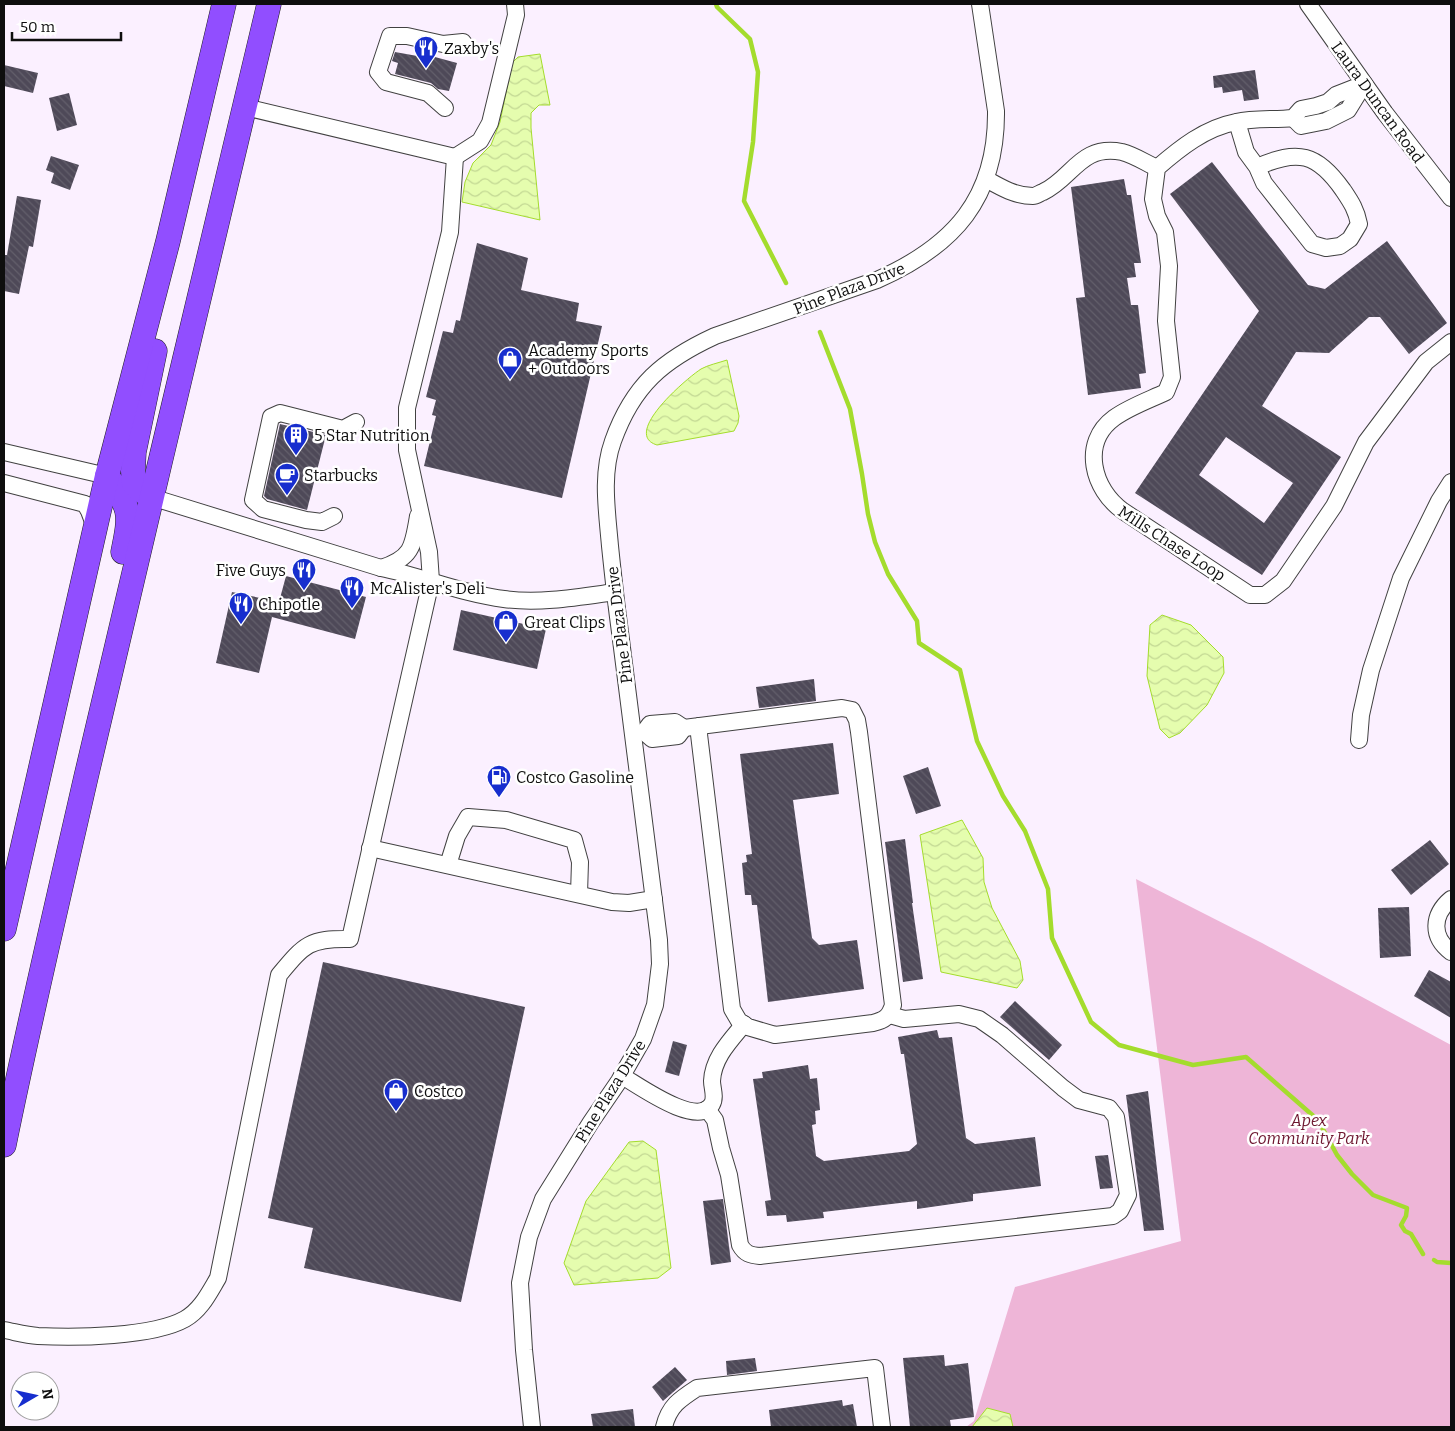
<svg xmlns="http://www.w3.org/2000/svg" width="1455" height="1431" font-family="Bitter,serif">
  <style>
    .park { fill: #eeb5d7 }
    .water { fill: url(#water-waves); stroke: #a4dc2d }
    .lines { fill: none; stroke-linecap: round; stroke-linejoin: round }
    .stream { stroke: #a4dc2d; stroke-width: 4.5 }
    .building { fill: url(#building-back-hatch); fill-rule: evenodd }
    .minor-casing { stroke: #414141; stroke-width: 18 }
    .highway-casing { stroke: #1f1f1f; stroke-width: 25 }
    .minor { stroke: #fff; stroke-width: 16 }
    .highway { stroke: #914eff; stroke-width: 24 }
    .labels { text-anchor: middle; stroke-width: 5; stroke-linejoin: round; paint-order: stroke }
    .poi-label { font-size: 16px; fill: #0e0e0e; stroke: #fff; text-anchor: start }
    .street-label { font-size: 16px; fill: #0e0e0e; stroke: #fff }
    .park-label { font-size: 16px; font-style: italic; fill: #6e1730; stroke: #fff }
  </style>
  <defs>
    <pattern id="water-waves" width="16" height="10" patternUnits="userSpaceOnUse" patternTransform="scale(1.25)"><rect width="16" height="10" fill="#e5fdae"/><path d="M0 5q4-4 8 0t8 0" fill="none" stroke="#c3d894"/></pattern>
    <pattern id="building-back-hatch" width="6" height="6" patternUnits="userSpaceOnUse" patternTransform="scale(1.25)"><rect width="6" height="6" fill="#4e4958"/><path d="M-1 5l2 2M0 0l6 6M5-1l2 2" fill="none" stroke="#635f6b"/></pattern>
  </defs>
  <rect width="100%" height="100%" fill="#fbf0ff"/>
  <path class="park" d="M 1136,879 L 1262,943 L 1451,1045 L 1451,1427 L 966,1427 L 974,1421 L 1015,1287 L 1181,1241 Z"/>
  <g class="water">
    <path d="M 540,54 L 550,105 L 539,105 L 531,113 L 531,128 L 540,220 L 462,202 L 465,182 L 473,163 L 491,145 L 500,122 L 512,63 L 518,57 Z"/>
    <path d="M 727,360 L 739,416 L 738,423 L 734,431 L 657,445 C 621,434 687,378 701,369 C 708,365 718,363 727,360 Z"/>
    <path d="M 1162,615 L 1191,625 L 1223,657 L 1224,673 L 1207,705 L 1180,733 L 1169,738 L 1160,729 L 1147,676 L 1150,625 Z"/>
    <path d="M 962,820 L 983,858 L 984,882 L 992,908 L 1020,961 L 1023,980 L 1017,988 L 941,972 L 920,835 Z"/>
    <path d="M 643,1141 L 656,1150 L 671,1268 L 658,1278 L 574,1285 L 564,1263 L 586,1201 L 629,1142 Z"/>
    <path d="M 987,1408 L 1010,1414 L 1013,1427 L 972,1427 Z"/>
  </g>
  <g class="lines">
    <g class="stream">
      <path d="M 716,4 L 717,7 L 750,39 L 758,72 L 753,142 L 744,201 L 786,283"/>
      <path d="M 820,332 L 850,409 L 862,474 L 868,514 L 875,542 L 888,574 L 917,621 L 919,643 L 960,670 L 977,741 L 1003,796 L 1025,831 L 1048,889 L 1052,938 L 1091,1022 L 1119,1045 L 1193,1065 L 1246,1057 L 1318,1120 L 1337,1155 L 1352,1174 L 1373,1195 L 1407,1208 L 1406,1216 L 1401,1225 L 1405,1231 L 1411,1234 L 1423,1254"/>
      <path d="M 1434,1260 L 1437,1262 L 1451,1263"/>
    </g>
  </g>
  <g class="building">
    <path d="M 395,52 L 423,57 L 424,54 L 457,63 L 449,91 L 438,89 L 431,83 L 395,74 L 398,63 L 392,61 Z"/>
    <path d="M 4,65 L 38,73 L 33,93 L 4,86 Z"/>
    <path d="M 1255,70 L 1259,99 L 1244,101 L 1242,90 L 1223,93 L 1222,87 L 1214,88 L 1213,76 Z"/>
    <path d="M 69,93 L 77,125 L 57,131 L 49,98 Z"/>
    <path d="M 51,156 L 79,165 L 70,190 L 51,183 L 54,173 L 46,170 Z"/>
    <path d="M 1212,162 L 1308,285 L 1325,289 L 1387,241 L 1447,323 L 1409,354 L 1380,317 L 1369,317 L 1329,353 L 1296,352 L 1262,406 L 1341,457 L 1262,575 L 1135,493 L 1259,311 L 1170,194 ZM 1226,437 L 1293,483 L 1264,523 L 1199,475 Z"/>
    <path d="M 1124,179 L 1127,195 L 1131,195 L 1141,263 L 1134,263 L 1136,277 L 1127,278 L 1131,305 L 1138,305 L 1146,373 L 1139,374 L 1141,388 L 1088,395 L 1076,298 L 1085,297 L 1071,187 Z"/>
    <path d="M 17,196 L 41,200 L 33,247 L 29,246 L 19,294 L 4,291 L 4,255 L 7,255 Z"/>
    <path d="M 477,243 L 528,258 L 521,290 L 579,303 L 576,321 L 602,326 L 562,498 L 424,466 L 436,416 L 432,415 L 436,400 L 426,397 L 443,331 L 453,333 L 456,320 L 460,321 Z"/>
    <path d="M 280,424 L 326,435 L 307,510 L 267,499 L 264,496 Z"/>
    <path d="M 286,576 L 366,597 L 355,639 L 272,617 L 259,673 L 216,663 L 232,592 L 279,602 Z"/>
    <path d="M 461,610 L 546,629 L 537,669 L 453,650 Z"/>
    <path d="M 814,679 L 816,701 L 759,708 L 756,687 Z"/>
    <path d="M 833,743 L 839,794 L 793,800 L 812,938 L 819,945 L 857,940 L 864,989 L 768,1002 L 757,905 L 752,905 L 751,895 L 745,895 L 742,863 L 747,862 L 746,855 L 752,854 L 740,754 Z"/>
    <path d="M 928,767 L 941,806 L 916,814 L 903,776 Z"/>
    <path d="M 905,839 L 913,903 L 912,903 L 923,979 L 903,982 L 885,842 Z"/>
    <path d="M 1430,840 L 1449,864 L 1411,895 L 1391,870 Z"/>
    <path d="M 1409,907 L 1411,956 L 1380,958 L 1378,908 Z"/>
    <path d="M 323,962 L 525,1007 L 461,1302 L 304,1268 L 313,1228 L 268,1218 Z"/>
    <path d="M 1429,970 L 1451,982 L 1451,1018 L 1414,996 Z"/>
    <path d="M 1015,1001 L 1062,1045 L 1049,1060 L 1000,1017 Z"/>
    <path d="M 937,1030 L 939,1038 L 952,1037 L 966,1138 L 975,1144 L 1035,1137 L 1041,1186 L 973,1194 L 973,1201 L 917,1209 L 917,1201 L 823,1212 L 824,1218 L 787,1222 L 786,1215 L 767,1216 L 765,1201 L 771,1200 L 753,1079 L 763,1078 L 762,1072 L 808,1065 L 810,1079 L 817,1078 L 820,1110 L 815,1111 L 816,1124 L 812,1125 L 816,1156 L 824,1161 L 909,1151 L 917,1144 L 904,1054 L 901,1054 L 898,1037 Z"/>
    <path d="M 673,1041 L 687,1045 L 679,1076 L 665,1072 Z"/>
    <path d="M 1148,1091 L 1164,1230 L 1144,1231 L 1126,1095 Z"/>
    <path d="M 1108,1155 L 1113,1188 L 1100,1189 L 1095,1156 Z"/>
    <path d="M 723,1199 L 731,1262 L 711,1265 L 703,1201 Z"/>
    <path d="M 944,1355 L 945,1366 L 968,1363 L 974,1417 L 950,1420 L 951,1427 L 910,1427 L 903,1358 Z"/>
    <path d="M 755,1358 L 757,1371 L 727,1375 L 726,1361 Z"/>
    <path d="M 675,1367 L 687,1380 L 663,1401 L 652,1387 Z"/>
    <path d="M 842,1400 L 843,1406 L 853,1404 L 857,1427 L 771,1427 L 769,1410 Z"/>
    <path d="M 633,1409 L 635,1427 L 593,1427 L 591,1414 Z"/>
  </g>
  <g class="lines">
    <defs>
      <g id="minor">
        <path d="M 1308,4 L 1385,113 L 1451,198"/>
        <path d="M 1364,84 L 1336,95 L 1328,102 L 1316,106 L 1301,109 L 1293,118 C 1275,120 1254,118 1236,122 C 1205,128 1180,148 1157,168 L 1153,199 L 1157,216 L 1165,232 L 1169,266 L 1166,321 L 1172,377 L 1166,392 C 1149,400 1129,407 1114,418 C 1080,443 1093,490 1123,511 L 1250,595 L 1265,595 L 1283,581 L 1334,506 L 1366,442 L 1426,362 L 1451,342"/>
        <path d="M 445,108 L 428,93 L 386,82 L 378,72 L 390,36 L 407,36 L 443,44 L 463,42"/>
        <path d="M 1293,118 L 1301,126 L 1326,121 L 1348,110 L 1364,84"/>
        <path d="M 1237,122 L 1246,152 L 1257,167 C 1298,149 1317,153 1343,190 C 1351,202 1356,209 1359,224 L 1350,239 L 1340,246 L 1326,248 L 1312,244 L 1264,183 L 1257,167"/>
        <path d="M 455,157 L 480,141 L 490,123 L 516,15 L 515,4"/>
        <path d="M 986,179 C 1000,187 1015,196 1033,196 C 1036,196 1040,193 1043,192 C 1073,178 1080,144 1122,152 C 1134,155 1146,163 1157,168"/>
        <path d="M 4,452 L 107,476"/>
        <path d="M 4,483 L 85,504 L 89,511 L 95,527"/>
        <path d="M 151,497 L 381,568 C 422,576 462,594 504,599 C 540,604 579,597 615,592"/>
        <path d="M 334,516 L 322,522 L 306,520 L 263,509 L 253,500 L 271,417 L 280,413 L 343,429 L 356,422"/>
        <path d="M 381,568 C 412,558 413,547 418,516"/>
        <path d="M 675,722 L 684,728 L 678,736 L 652,739 L 644,732 L 650,724 Z"/>
        <path d="M 684,728 L 842,708 L 852,710 L 857,720 L 859,732 L 893,1005 C 889,1017 885,1020 873,1023 L 775,1035 L 748,1027 L 739,1021 L 732,1009 L 698,726"/>
        <path d="M 1359,740 L 1361,715 L 1371,670 L 1401,578 L 1439,501 L 1451,482"/>
        <path d="M 370,848 L 612,902 L 629,903 L 654,899"/>
        <path d="M 448,865 L 457,836 L 468,817 L 506,820 L 574,840 L 580,862 L 579,894"/>
        <path d="M 1451,899 C 1432,915 1431,937 1451,952"/>
        <path d="M 622,1076 C 638,1085 698,1129 712,1104 C 716,1097 712,1088 712,1081 C 713,1058 730,1041 744,1024"/>
        <path d="M 707,1109 L 715,1120 L 721,1148 L 729,1175 L 740,1245 C 745,1254 750,1255 760,1256 L 1077,1220 L 1113,1216 L 1120,1211 L 1128,1195 L 1116,1117 L 1109,1108 L 1079,1100 L 1063,1088 L 1002,1035 L 979,1019 L 959,1014 L 904,1019 L 890,1015"/>
        <path d="M 4,1330 C 15,1332 26,1335 38,1336 C 75,1338 153,1337 185,1319 C 201,1310 209,1293 218,1278 L 279,975 C 304,945 309,938 350,939 L 431,581 L 429,552 L 407,450 L 407,408 L 450,232 L 455,157 L 245,107"/>
        <path d="M 532,1427 L 524,1350 L 520,1283 L 529,1237 L 543,1199 L 591,1122 L 619,1081 L 643,1039 L 655,1005 L 660,964 L 659,940 C 646,838 633,735 620,632 C 616,603 613,575 610,546 C 607,511 601,474 613,441 C 633,385 663,360 715,336 L 877,280 C 954,246 997,198 996,111 L 980,4"/>
        <path d="M 664,1427 C 669,1406 680,1399 697,1388 L 875,1368 L 882,1427"/>
      </g>
      <g id="highway">
        <path d="M 107,476 C 131,508 131,513 123,552"/>
        <path d="M 151,497 L 140,490 L 134,483 L 133,471 L 134,452 L 155,351"/>
        <path d="M 4,929 L 107,476 L 168,241 L 224,4"/>
        <path d="M 4,1145 C 29,1022 58,900 86,777 C 146,519 208,262 269,4"/>
      </g>
    </defs>
    <use href="#minor" class="minor-casing"/>
    <use href="#highway" class="highway-casing"/>
    <use href="#minor" class="minor"/>
    <use href="#highway" class="highway"/>
  </g>
  <defs>
    <symbol id="restaurant-pin" viewBox="-11 -11 22 30"><path d="M0 17L-7.5 6A9.5 9.5 0 1 1 7.5 6Z" fill="#172ece" stroke="#fff"/><path d="M-5-6h1v4h1v-4h1v4h1v-4h1v5L-1.5 .5V6h-2V.5L-5-1ZM5-6V6H3V1.5H1.5Q1.5-4 5-6Z" fill="#fff"/></symbol>
    <symbol id="shop-pin" viewBox="-11 -11 22 30"><path d="M0 17L-7.5 6A9.5 9.5 0 1 1 7.5 6Z" fill="#172ece" stroke="#fff"/><path d="M-5-2.5h2.3a2.7 3.5 0 0 1 5.4 0H5L5.5 6h-11ZM-1.5-2.5h3a1.5 2.3 0 0 0-3 0Z" fill="#fff"/></symbol>
    <symbol id="building-pin" viewBox="-11 -11 22 30"><path d="M0 17L-7.5 6A9.5 9.5 0 1 1 7.5 6Z" fill="#172ece" stroke="#fff"/><path d="M-4-6H4V6H1V3H-1V6H-4ZM-2.5-4.3h1.7v1.8h-1.7ZM.8-4.3h1.7v1.8H.8ZM-2.5-1h1.7V.8h-1.7ZM.8-1h1.7V.8H.8Z" fill="#fff"/></symbol>
    <symbol id="cafe-pin" viewBox="-11 -11 22 30"><path d="M0 17L-7.5 6A9.5 9.5 0 1 1 7.5 6Z" fill="#172ece" stroke="#fff"/><path d="M-5.5-4.5H6V0H3Q3 3.5 0 3.5H-2.5Q-5.5 3.5-5.5 0ZM3-3.2v2h1.7v-2ZM-6 4.5H4V6H-6Z" fill="#fff"/></symbol>
    <symbol id="fuel-pin" viewBox="-11 -11 22 30"><path d="M0 17L-7.5 6A9.5 9.5 0 1 1 7.5 6Z" fill="#172ece" stroke="#fff"/><path d="M-5.5-6h7V0h2V4h1.3V-2.5L3-4.5l.8-.8L6-3V5H2.5V1h-1V6h-7ZM-4.2-4.7v3.2H.2V-4.7Z" fill="#fff"/></symbol>
  </defs>
  <g fill-rule="evenodd">
    <use href="#restaurant-pin" x="412" y="34" width="28" height="38"/>
    <use href="#shop-pin" x="496" y="345" width="28" height="38"/>
    <use href="#building-pin" x="282" y="421" width="28" height="38"/>
    <use href="#cafe-pin" x="273" y="461" width="28" height="38"/>
    <use href="#restaurant-pin" x="290" y="556" width="28" height="38"/>
    <use href="#restaurant-pin" x="338" y="574" width="28" height="38"/>
    <use href="#restaurant-pin" x="227" y="590" width="28" height="38"/>
    <use href="#shop-pin" x="492" y="608" width="28" height="38"/>
    <use href="#fuel-pin" x="485" y="763" width="28" height="38"/>
    <use href="#shop-pin" x="382" y="1077" width="28" height="38"/>
  </g>
  <g class="labels">
    <g class="poi-label">
      <text x="444" y="54">Zaxby's</text>
      <text x="528" y="356">Academy Sports<tspan x="528" dy="18">+ Outdoors</tspan></text>
      <text x="314" y="441">5 Star Nutrition</text>
      <text x="304" y="481">Starbucks</text>
      <text x="286" y="576" text-anchor="end">Five Guys</text>
      <text x="370" y="594">McAlister's Deli</text>
      <text x="258" y="610">Chipotle</text>
      <text x="524" y="628">Great Clips</text>
      <text x="516" y="783">Costco Gasoline</text>
      <text x="414" y="1097">Costco</text>
    </g>
    <g class="street-label">
      <text transform="translate(1378 102) rotate(54)" y="6">Laura Duncan Road</text>
      <text transform="translate(849 288) rotate(-21)" y="6">Pine Plaza Drive</text>
      <text transform="translate(1172 543) rotate(33)" y="6">Mills Chase Loop</text>
      <text transform="translate(619 625) rotate(-97)" y="6">Pine Plaza Drive</text>
      <text transform="translate(610 1091) rotate(-58)" y="6">Pine Plaza Drive</text>
    </g>
    <g class="park-label">
      <text x="1309" y="1126">Apex<tspan x="1309" dy="18">Community Park</tspan></text>
    </g>
  </g>
  <rect width="1455" height="1431" fill="none" stroke="#0e0e0e" stroke-width="10"/>
  <g transform="translate(35 1396) rotate(81)"><circle r="24" fill="#ffffff" stroke="#9f9f9f"/>
  <path d="M0-4L9 19L0 12L-9 19Z" fill="#172ece"/>
  <text y="-8" font-size="14" font-weight="bold" text-anchor="middle" fill="#0e0e0e">N</text>
  </g>
  <path d="M12 32v8h109v-8" fill="none" stroke="#0e0e0e" stroke-width="2.5"/>
  <text x="20" y="32" font-size="15" fill="#0e0e0e" stroke="#ffffff" stroke-width="4" paint-order="stroke">50 m</text>
</svg>
